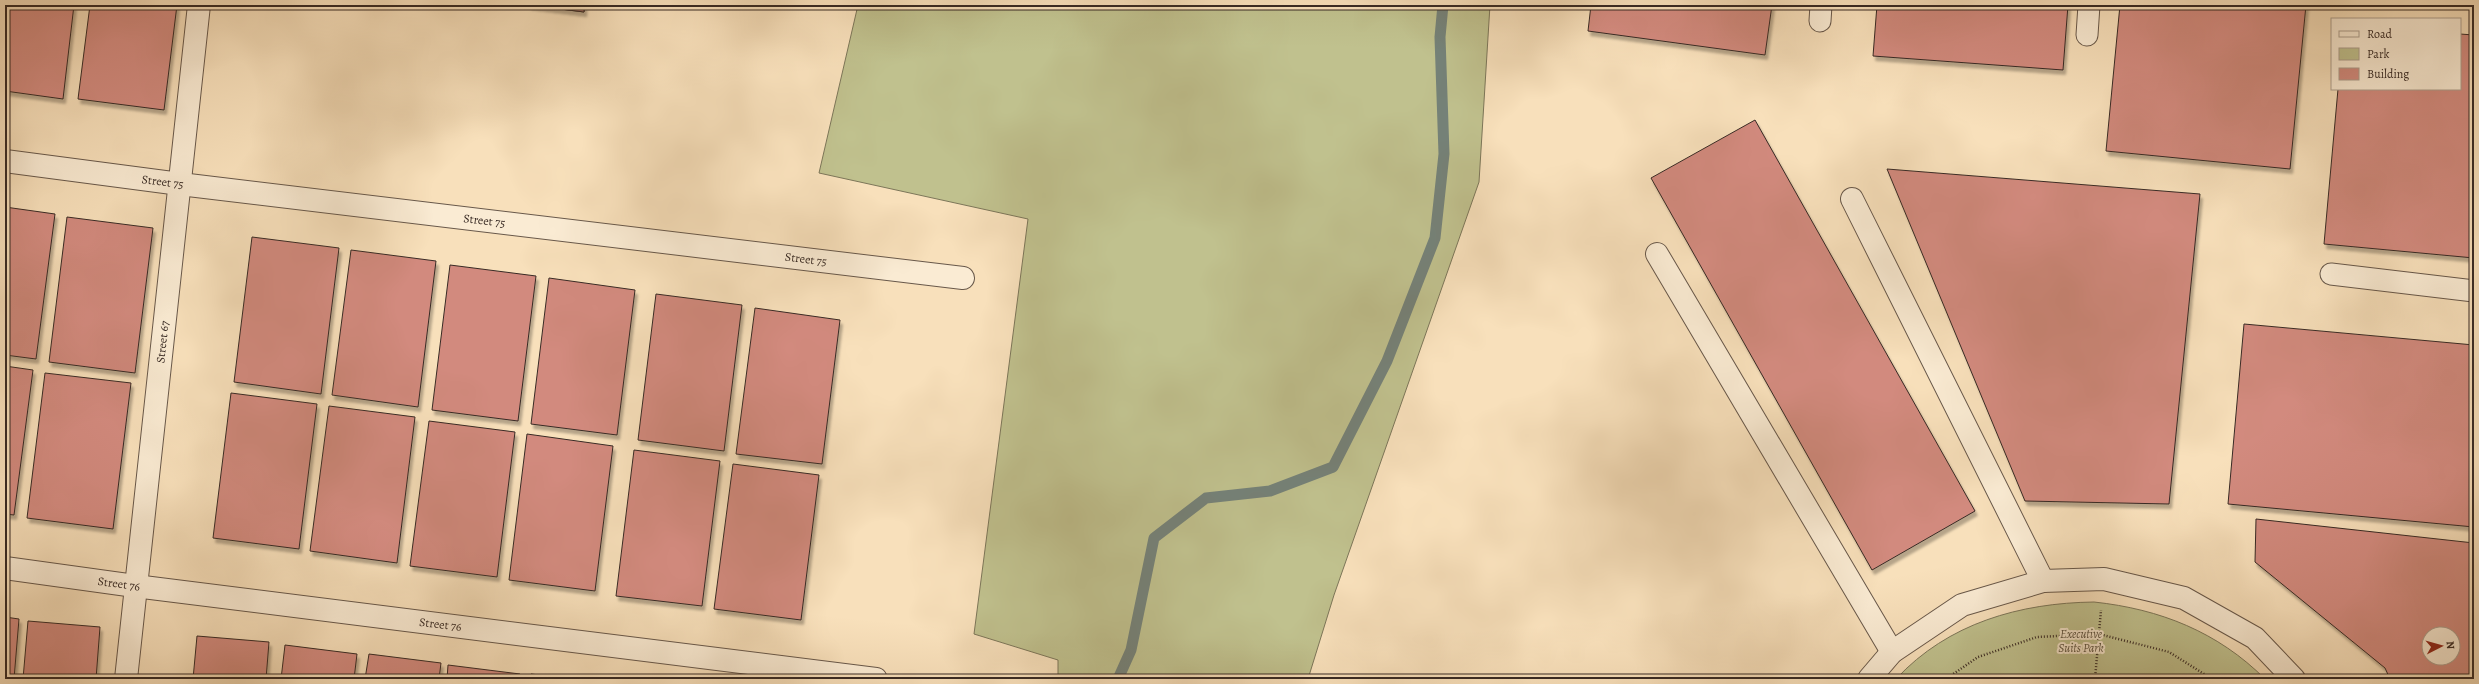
<svg xmlns="http://www.w3.org/2000/svg" width="2479" height="684" font-family="Alegreya,serif">
  <style>
    .green { fill: #c0c18e; stroke: #7c7659 }
    .lines { fill: none; stroke-linecap: round; stroke-linejoin: round }
    .stream { stroke: #758279; stroke-width: 11 }
    .building { fill: #d28a7e; stroke: #382a24; fill-rule: evenodd; filter: url(#shadow) }
    .service-casing { stroke: #68584a; stroke-width: 23 }
    .minor-casing { stroke: #68584a; stroke-width: 24 }
    .path { stroke: #382a24; stroke-width: 2.5; stroke-dasharray: 1 2; stroke-linecap: butt }
    .service { stroke: #faebd3; stroke-width: 21 }
    .minor { stroke: #faebd3; stroke-width: 22 }
    .labels { text-anchor: middle; stroke-width: 4; stroke-linejoin: round; paint-order: stroke }
    .street-label { font-size: 12px; fill: #382a24; stroke: #faebd3 }
    .park-label { font-size: 12px; font-style: italic; fill: #5a503e; stroke: #faebd3 }
  </style>
  <defs>
    <filter id="shadow"><feDropShadow dx="2.5" dy="4.5" stdDeviation="1" flood-color="#0004"/></filter>
  </defs>
  <rect width="100%" height="100%" fill="#f8e0bb"/>
  <filter id="stains"><feTurbulence type="fractalNoise" baseFrequency=".005" numOctaves="4"/><feColorMatrix values="0 0 0 0 .2 0 0 0 0 .09 0 0 0 0 .02 0 0 0 .5 -.17"/></filter>
  <radialGradient id="worn" r=".72"><stop offset=".6" stop-color="#630" stop-opacity="0"/><stop offset="1" stop-color="#630" stop-opacity=".3"/></radialGradient>
  <g class="green">
    <path d="M 858,5 L 1490,5 L 1479,182 L 1334,595 L 1308,679 L 1058,679 L 1058,660 L 974,634 L 1028,219 L 819,173 Z"/>
    <path d="M 2094,602 C 2160,609 2218,632 2265,679 L 1896,679 C 1948,623 2020,603 2094,602 Z"/>
  </g>
  <g class="lines">
    <path class="stream" d="M 1118,679 L 1131,650 L 1154,538 L 1206,498 L 1270,491 L 1333,467 L 1387,361 L 1435,238 L 1444,154 L 1440,37 L 1443,5"/>
  </g>
  <g class="building">
    <path d="M 5,5 L 74,5 L 63,99 L 5,91 Z"/>
    <path d="M 90,5 L 177,5 L 164,110 L 78,99 Z"/>
    <path d="M 529,5 L 584,5 L 584,12 Z"/>
    <path d="M 529,5 L 584,5 L 584,12 Z"/>
    <path d="M 1591,5 L 1772,5 L 1765,55 L 1588,31 Z"/>
    <path d="M 1877,5 L 2068,5 L 2063,70 L 1873,56 Z"/>
    <path d="M 2120,5 L 2306,5 L 2290,169 L 2106,151 Z"/>
    <path d="M 2460,34 L 2474,35 L 2474,258 L 2324,244 L 2338,89 L 2460,89 Z"/>
    <path d="M 1755,120 L 1975,511 L 1872,570 L 1651,178 Z"/>
    <path d="M 1887,169 L 2200,194 L 2169,504 L 2025,501 Z"/>
    <path d="M 5,207 L 55,214 L 36,359 L 5,355 Z"/>
    <path d="M 67,217 L 153,228 L 135,373 L 49,362 Z"/>
    <path d="M 252,237 L 339,248 L 321,394 L 234,382 Z"/>
    <path d="M 351,250 L 436,261 L 418,407 L 332,395 Z"/>
    <path d="M 450,265 L 536,276 L 518,421 L 432,410 Z"/>
    <path d="M 549,278 L 635,290 L 617,435 L 531,424 Z"/>
    <path d="M 656,294 L 742,305 L 724,451 L 638,440 Z"/>
    <path d="M 755,308 L 840,320 L 822,464 L 736,454 Z"/>
    <path d="M 2244,324 L 2474,345 L 2474,527 L 2228,504 Z"/>
    <path d="M 5,366 L 33,370 L 14,515 L 5,514 Z"/>
    <path d="M 45,373 L 131,383 L 113,529 L 27,518 Z"/>
    <path d="M 231,393 L 317,404 L 299,549 L 213,538 Z"/>
    <path d="M 329,406 L 415,417 L 397,563 L 310,551 Z"/>
    <path d="M 429,421 L 515,432 L 497,577 L 410,566 Z"/>
    <path d="M 527,434 L 613,446 L 595,591 L 509,580 Z"/>
    <path d="M 634,450 L 720,461 L 702,606 L 616,596 Z"/>
    <path d="M 733,464 L 819,475 L 801,620 L 714,609 Z"/>
    <path d="M 2256,519 L 2474,543 L 2474,679 L 2390,679 L 2385,668 L 2255,562 ZM 2429,634 L 2453,634 L 2453,658 L 2429,658 Z"/>
    <path d="M 5,617 L 19,619 L 14,679 L 5,679 Z"/>
    <path d="M 28,621 L 100,627 L 96,679 L 23,679 Z"/>
    <path d="M 197,636 L 269,642 L 266,679 L 193,679 Z"/>
    <path d="M 285,645 L 357,654 L 354,679 L 281,679 Z"/>
    <path d="M 369,654 L 441,663 L 439,679 L 365,679 Z"/>
    <path d="M 448,665 L 520,674 L 520,679 L 447,679 Z"/>
    <path d="M 531,674 L 574,679 L 531,679 Z"/>
  </g>
  <g class="lines">
    <defs>
      <g id="service">
        <path d="M 1820,21 L 1821,5"/>
        <path d="M 2087,35 L 2089,5"/>
        <path d="M 2331,274 L 2474,291"/>
      </g>
      <g id="minor">
        <path id="s1" d="M 5,161 L 180,184 L 963,278"/>
        <path d="M 1852,199 L 2043,581"/>
        <path d="M 1657,254 L 1892,652"/>
        <path id="s2" d="M 5,568 L 135,586 L 876,679"/>
        <path id="s3" d="M 126,679 L 199,5"/>
        <path d="M 1869,679 L 1892,652 L 1962,605 L 2043,581 L 2104,579 L 2184,598 L 2255,638 L 2294,679"/>
      </g>
    </defs>
    <use href="#service" class="service-casing"/>
    <use href="#minor" class="minor-casing"/>
    <g class="path">
      <path d="M 1946,679 L 1978,657 L 2037,637 L 2099,634 L 2169,652 L 2212,679"/>
      <path d="M 2095,679 L 2101,610"/>
    </g>
    <use href="#service" class="service"/>
    <use href="#minor" class="minor"/>
  </g>
  <g class="labels">
    <g class="street-label">
      <text dy="4" stroke="none"><textPath href="#s1" startOffset="159">Street 75</textPath></text>
      <text dy="4" stroke="none"><textPath href="#s1" startOffset="483">Street 75</textPath></text>
      <text dy="4" stroke="none"><textPath href="#s1" startOffset="807">Street 75</textPath></text>
      <text dy="4" stroke="none"><textPath href="#s3" startOffset="339">Street 67</textPath></text>
      <text dy="4" stroke="none"><textPath href="#s2" startOffset="115">Street 76</textPath></text>
      <text dy="4" stroke="none"><textPath href="#s2" startOffset="439">Street 76</textPath></text>
    </g>
    <g class="park-label">
      <text x="2081" y="638">Executive<tspan x="2081" dy="14">Suits Park</tspan></text>
    </g>
  </g>
  <rect width="2479" height="684" fill="none" stroke="#f8e0bb" stroke-width="20"/>
  <rect x="6" y="6" width="2467" height="672" fill="none" stroke="#382a24" stroke-width="2"/>
  <rect x="10" y="10" width="2459" height="664" fill="none" stroke="#382a24"/>
  <rect x="2331" y="18" width="130" height="72" fill="#faebd3" stroke="#ac9e8d"/>
  <rect x="2339" y="31" width="20" height="6" fill="#faebd3" stroke="#ac9e8d"/>
  <text x="2367" y="38" font-size="12" fill="#382a24">Road</text>
  <rect x="2339" y="48" width="20" height="12" fill="#c0c18e" stroke="#ac9e8d"/>
  <text x="2367" y="58" font-size="12" fill="#382a24">Park</text>
  <rect x="2339" y="68" width="20" height="12" fill="#d28a7e" stroke="#ac9e8d"/>
  <text x="2367" y="78" font-size="12" fill="#382a24">Building</text>
  <g transform="translate(2441 646) rotate(84)"><circle r="19" fill="#faebd3" stroke="#ac9e8d"/>
  <path d="M0-3L7 15L0 10L-7 15Z" fill="#8f2418"/>
  <text y="-6" font-size="11" font-weight="bold" text-anchor="middle" fill="#382a24">N</text>
  </g>
  <rect width="100%" height="100%" filter="url(#stains)"/>
  <rect width="100%" height="100%" fill="url(#worn)"/>
</svg>
